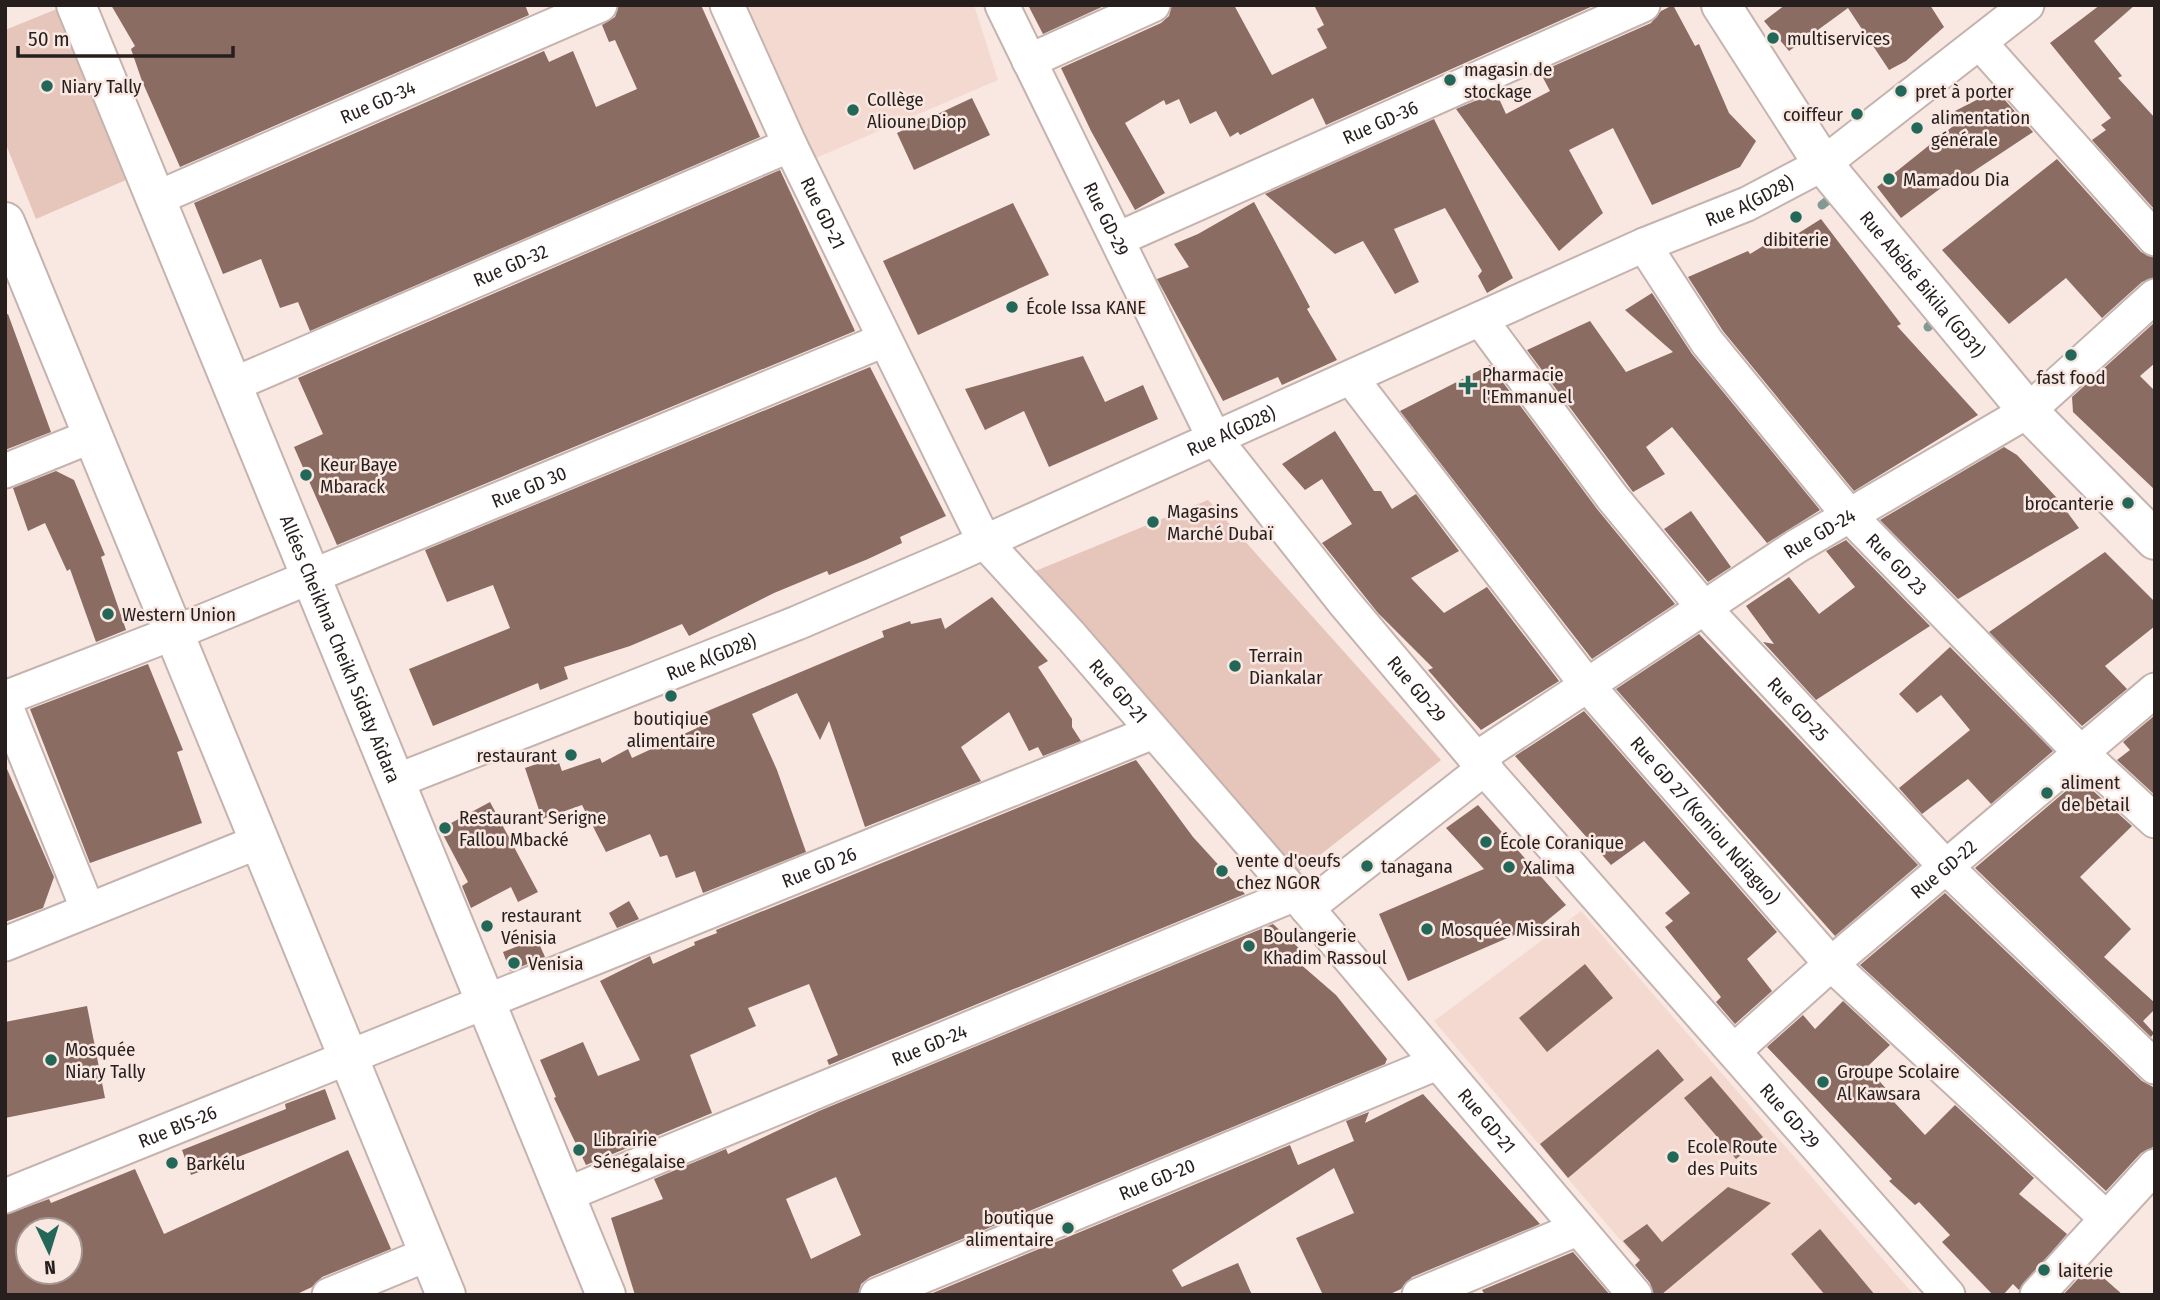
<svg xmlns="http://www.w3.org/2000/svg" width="2160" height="1300" font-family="'Fira Sans Condensed',sans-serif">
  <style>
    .built { fill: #f4d9d1 }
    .green { fill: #e6c5bb }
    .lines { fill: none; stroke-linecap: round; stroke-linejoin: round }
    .stream { stroke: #829a92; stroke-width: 9 }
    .building { fill: #8a6c63; fill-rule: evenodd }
    .street-casing { stroke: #c4b3ae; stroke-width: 37 }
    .secondary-casing { stroke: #c4b3ae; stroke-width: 42 }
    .street { stroke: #fff; stroke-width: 33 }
    .secondary { stroke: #fff; stroke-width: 38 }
    .poi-dot { fill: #236758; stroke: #f9e7e1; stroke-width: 2.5 }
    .labels { text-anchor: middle; stroke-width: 5; stroke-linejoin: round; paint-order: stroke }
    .poi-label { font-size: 19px; fill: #261f1d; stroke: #f9e7e1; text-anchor: start }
    .street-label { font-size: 19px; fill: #261f1d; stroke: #f9e7e1 }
  </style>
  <rect width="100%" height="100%" fill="#f9e7e1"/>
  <g class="built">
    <path d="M 733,5 L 974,5 L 998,80 L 804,163 Z"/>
    <path d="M 1581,911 L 1914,1295 L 1667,1295 L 1434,1021 Z"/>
  </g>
  <g class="green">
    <path d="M 57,9 L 126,180 L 36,219 L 5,142 L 5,30 Z"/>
    <path d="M 1208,500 L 1441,760 L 1292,877 L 1033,572 Z"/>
  </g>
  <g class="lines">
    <g class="stream">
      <path d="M 1822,205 L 1837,193"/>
      <path d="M 1928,327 L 1930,325"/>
    </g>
  </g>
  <g class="building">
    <path d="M 111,5 L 525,5 L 529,15 L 180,167 L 142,81 L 131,49 L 135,46 Z"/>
    <path d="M 619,5 L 701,5 L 760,137 L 310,331 L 298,302 L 280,308 L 261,259 L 223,274 L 194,203 L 544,51 L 549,62 L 573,51 L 596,107 L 637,89 L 615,40 L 609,42 L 602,25 L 615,17 Z"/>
    <path d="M 1028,5 L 1106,5 L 1043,34 Z"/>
    <path d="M 1172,5 L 1234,5 L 1272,75 L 1327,48 L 1317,29 L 1324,25 L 1314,5 L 1595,5 L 1326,125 L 1313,98 L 1240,135 L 1238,132 L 1230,137 L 1216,111 L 1190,124 L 1179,99 L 1166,105 L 1164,100 L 1125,123 L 1165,193 L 1135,210 L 1091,131 L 1061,68 L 1161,23 L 1169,16 Z"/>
    <path d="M 1673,5 L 1695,46 L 1699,44 L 1729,113 L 1756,141 L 1740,167 L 1652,205 L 1613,128 L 1569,150 L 1603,213 L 1559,251 L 1456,109 L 1496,92 L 1506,114 L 1550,91 L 1540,72 L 1651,23 L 1661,11 Z"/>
    <path d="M 1785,5 L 1930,5 L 1944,27 L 1906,61 L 1889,70 L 1848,8 L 1789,51 L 1764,21 Z"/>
    <path d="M 2100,5 L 2135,5 L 2094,41 L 2122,76 L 2118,78 L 2155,118 L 2155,210 L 2092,140 L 2106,130 L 2101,125 L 2111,118 L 2050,43 Z"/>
    <path d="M 1996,90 L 2033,132 L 1956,183 L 1953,179 L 1901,218 L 1877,187 L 1957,123 L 1960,117 L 1955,111 Z"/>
    <path d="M 972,98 L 990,135 L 914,170 L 897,133 Z"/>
    <path d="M 1434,119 L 1513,278 L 1487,293 L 1478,276 L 1482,271 L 1445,208 L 1394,229 L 1419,282 L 1395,294 L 1363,241 L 1335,254 L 1265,194 Z"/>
    <path d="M 2057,159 L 2141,252 L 2155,258 L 2155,277 L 2142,282 L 2102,318 L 2066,278 L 2009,324 L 1942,250 Z"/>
    <path d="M 780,170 L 855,331 L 337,545 L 294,447 L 323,434 L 298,378 Z"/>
    <path d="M 1254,202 L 1310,307 L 1307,309 L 1337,360 L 1282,385 L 1278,377 L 1223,401 L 1157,279 L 1189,267 L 1174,244 L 1198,234 Z"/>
    <path d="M 1013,203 L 1049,275 L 918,335 L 883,261 Z"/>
    <path d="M 1821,219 L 1901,324 L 1897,326 L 1978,415 L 1854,491 L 1723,331 L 1688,277 L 1748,251 L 1750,254 L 1768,243 L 1773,249 Z"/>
    <path d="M 1652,293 L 1692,354 L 1820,510 L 1767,543 L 1672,427 L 1646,447 L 1665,474 L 1633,492 L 1527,350 L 1590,321 L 1626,372 L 1673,352 L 1625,310 Z"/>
    <path d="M 8,314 L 51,432 L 5,450 L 5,315 Z"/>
    <path d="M 2155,322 L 2155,363 L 2140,376 L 2155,391 L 2155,490 L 2073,412 L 2072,397 Z"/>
    <path d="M 1083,356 L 1105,402 L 1143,385 L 1158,419 L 1049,467 L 1024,411 L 985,430 L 965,389 Z"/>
    <path d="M 1490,365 L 1597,509 L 1675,604 L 1592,659 L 1400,411 Z"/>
    <path d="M 870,367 L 946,516 L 900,537 L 902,543 L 868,559 L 829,575 L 827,571 L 774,593 L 689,636 L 682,624 L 630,646 L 564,667 L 568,679 L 540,690 L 538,683 L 433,726 L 409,669 L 510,628 L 493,585 L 447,602 L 425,550 Z"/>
    <path d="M 1335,431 L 1374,491 L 1381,491 L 1392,509 L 1416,494 L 1459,551 L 1411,578 L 1444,613 L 1487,587 L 1559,681 L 1481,730 L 1462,709 L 1428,670 L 1433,668 L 1378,613 L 1322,543 L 1352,524 L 1322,479 L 1305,490 L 1282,464 Z"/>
    <path d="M 2004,447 L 2017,455 L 2056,497 L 2079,528 L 1958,599 L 1880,520 Z"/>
    <path d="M 56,471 L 74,480 L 105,555 L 101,557 L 126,630 L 96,642 L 70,569 L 67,571 L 45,523 L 28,531 L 13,488 Z"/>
    <path d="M 1691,511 L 1731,567 L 1708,582 L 1664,529 Z"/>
    <path d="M 1846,540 L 1930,626 L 1816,700 L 1763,642 L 1774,644 L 1746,606 L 1789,577 L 1819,614 L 1855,587 L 1826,551 Z"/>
    <path d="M 2105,552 L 2155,602 L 2155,626 L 2105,666 L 2127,689 L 2082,726 L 1989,632 Z"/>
    <path d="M 992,597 L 1048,661 L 1038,667 L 1072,719 L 1072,727 L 1081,741 L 1043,756 L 1038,747 L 1029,751 L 1009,712 L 961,747 L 981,781 L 865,827 L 829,721 L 820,740 L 797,693 L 752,714 L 777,770 L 806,852 L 703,893 L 695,871 L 676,878 L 667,855 L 660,857 L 650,834 L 606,852 L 582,805 L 542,819 L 525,768 L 557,757 L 562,771 L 600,758 L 602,763 L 628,749 L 632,758 L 697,728 L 691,718 L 884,637 L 882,631 L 910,621 L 911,624 L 941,618 L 945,629 Z"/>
    <path d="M 1699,634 L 1918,865 L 1835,936 L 1616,689 Z"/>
    <path d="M 1950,647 L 2053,751 L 1991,804 L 1968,779 L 1922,814 L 1899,788 L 1970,730 L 1941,695 L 1917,713 L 1899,694 Z"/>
    <path d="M 148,664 L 183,750 L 177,752 L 202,823 L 90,863 L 30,709 Z"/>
    <path d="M 1584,711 L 1777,932 L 1747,959 L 1772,991 L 1735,1024 L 1716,1002 L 1721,997 L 1665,927 L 1673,921 L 1665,913 L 1690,893 L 1644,841 L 1611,865 L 1515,756 Z"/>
    <path d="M 2154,716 L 2155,717 L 2155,795 L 2117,760 L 2130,750 L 2123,742 Z"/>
    <path d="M 1136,760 L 1193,837 L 1245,894 L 829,1065 L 827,1060 L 838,1055 L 809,984 L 748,1008 L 756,1026 L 690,1055 L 712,1113 L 586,1165 L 554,1098 L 556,1097 L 540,1060 L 583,1042 L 598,1076 L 640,1060 L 600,981 L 650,956 L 653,964 L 695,945 L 694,942 L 717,933 L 716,930 Z"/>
    <path d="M 7,769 L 54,877 L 43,908 L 5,922 Z"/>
    <path d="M 2080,779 L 2132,826 L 2080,877 L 2131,929 L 2104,957 L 2155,1003 L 2155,1009 L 2143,1021 L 2154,1033 L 2151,1037 L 1975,868 Z"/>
    <path d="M 490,802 L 538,892 L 518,902 L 511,887 L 471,908 L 462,886 L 468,882 L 440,829 Z"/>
    <path d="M 1478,805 L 1566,905 L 1538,928 L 1535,926 L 1408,981 L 1379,914 L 1484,869 L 1446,828 Z"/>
    <path d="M 1945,893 L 2142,1081 L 2155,1088 L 2155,1146 L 2141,1153 L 2106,1191 L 1860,965 Z"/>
    <path d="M 629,901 L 639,919 L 617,928 L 609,913 Z"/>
    <path d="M 1273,924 L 1301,950 L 1291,956 L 1336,995 L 1387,1059 L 1385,1064 L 870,1277 L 861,1284 L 858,1295 L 635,1295 L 611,1218 L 663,1199 L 654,1179 L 726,1149 L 728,1154 L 819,1111 ZM 836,1177 L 861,1235 L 811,1259 L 786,1199 Z"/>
    <path d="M 537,939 L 545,957 L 510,971 L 503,952 Z"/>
    <path d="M 1585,964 L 1613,998 L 1547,1052 L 1519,1018 Z"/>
    <path d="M 1843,1001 L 1890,1045 L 1867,1067 L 1896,1100 L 1894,1102 L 1925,1135 L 1955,1105 L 2034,1178 L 2019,1194 L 2067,1234 L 2019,1290 L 2013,1284 L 2003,1295 L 1993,1295 L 1942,1242 L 1950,1235 L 1919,1202 L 1915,1205 L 1889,1181 L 1892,1179 L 1767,1047 L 1803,1015 L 1815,1029 Z"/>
    <path d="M 87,1006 L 105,1098 L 5,1118 L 5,1022 Z"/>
    <path d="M 1658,1049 L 1684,1080 L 1568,1178 L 1540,1144 Z"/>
    <path d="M 1711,1076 L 1763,1137 L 1736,1159 L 1684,1098 Z"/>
    <path d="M 325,1089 L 336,1119 L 191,1175 L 182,1150 L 286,1109 L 285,1104 Z"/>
    <path d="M 1423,1094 L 1540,1224 L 1412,1277 L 1401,1289 L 1388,1295 L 1323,1295 L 1296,1238 L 1354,1213 L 1334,1168 L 1172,1270 L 1182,1287 L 1238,1263 L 1252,1295 L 928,1295 L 1290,1145 L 1298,1165 L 1354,1141 L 1346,1121 L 1369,1112 L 1365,1123 Z"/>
    <path d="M 348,1150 L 391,1249 L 322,1277 L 312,1287 L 295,1295 L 5,1295 L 5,1215 L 49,1199 L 51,1203 L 135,1169 L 164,1234 ZM 28,1230 L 70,1230 L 70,1272 L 28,1272 Z"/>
    <path d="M 1728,1187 L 1771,1203 L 1661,1295 L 1654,1295 L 1650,1283 L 1635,1265 L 1640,1260 L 1623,1241 L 1647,1224 L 1662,1242 Z"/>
    <path d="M 1820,1229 L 1875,1295 L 1825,1295 L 1791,1254 Z"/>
    <path d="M 1573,1252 L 1610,1295 L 1485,1295 L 1482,1290 Z"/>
    <path d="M 2090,1266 L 2123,1295 L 2063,1295 Z"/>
  </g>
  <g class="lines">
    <defs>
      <g id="street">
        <path id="s1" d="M 727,5 L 790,145 L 984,541 L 1072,637 L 1307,908 L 1635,1295"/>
        <path id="s2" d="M 1002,5 L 1214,438 L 1343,601 L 1476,759 L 1948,1295"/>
        <path d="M 1980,43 L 2155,239"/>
        <path d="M 1029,61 L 1153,5"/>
        <path id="s3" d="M 155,199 L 600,5"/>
        <path id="s4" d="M 1118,239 L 1643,5"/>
        <path id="s5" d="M 1644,245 L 1707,342 L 1848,514 L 2080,752 L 2155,821"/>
        <path id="s6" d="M 1480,319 L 1612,497 L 1704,608 L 1947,868 L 2155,1067"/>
        <path id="s7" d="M 1351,378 L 1587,685 L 1831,964 L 2106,1218"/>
        <path id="s8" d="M 232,385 L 790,145"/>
        <path d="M 5,471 L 94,435"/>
        <path id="s9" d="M 5,698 L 194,625 L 884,340"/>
        <path d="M 5,704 L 88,910"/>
        <path id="s10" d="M 1476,759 L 1797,546 L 2028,411 L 2155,296"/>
        <path id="s11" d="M 394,782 L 797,623 L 951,557 L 1644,245 L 1747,204 L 1823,164 L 2027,5"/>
        <path d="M 1307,908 L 1486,767"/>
        <path d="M 5,944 L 260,841"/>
        <path id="s12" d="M 1735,1050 L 1831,964 L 2155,690"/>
        <path id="s13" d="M 565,1195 L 1293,895"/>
        <path id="s14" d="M 5,1196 L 1153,732"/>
        <path d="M 329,1295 L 428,1254"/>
        <path id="s15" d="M 877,1295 L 1437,1063"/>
        <path d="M 1419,1295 L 1577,1229"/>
        <path d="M 2037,1295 L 2155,1166"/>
      </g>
      <g id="secondary">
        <path id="s16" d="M 76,5 L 606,1295"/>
        <path id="s17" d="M 1721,5 L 1823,164 L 2028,411 L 2155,540"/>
        <path d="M 5,222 L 446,1295"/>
      </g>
    </defs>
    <use href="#street" class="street-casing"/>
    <use href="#secondary" class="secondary-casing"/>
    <use href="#street" class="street"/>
    <use href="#secondary" class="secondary"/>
  </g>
  <g class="poi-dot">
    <circle cx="1773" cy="38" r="7"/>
    <circle cx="1450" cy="80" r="7"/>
    <circle cx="47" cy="86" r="7"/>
    <circle cx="1901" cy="91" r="7"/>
    <circle cx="853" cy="110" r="7"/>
    <circle cx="1857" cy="114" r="7"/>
    <circle cx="1917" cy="128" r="7"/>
    <circle cx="1889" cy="179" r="7"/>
    <circle cx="1796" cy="217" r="7"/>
    <circle cx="1012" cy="307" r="7"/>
    <circle cx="2071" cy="355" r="7"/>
    <path d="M1464.5 374.5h7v7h7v7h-7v7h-7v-7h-7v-7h7z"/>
    <circle cx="306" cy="475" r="7"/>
    <circle cx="2128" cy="503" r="7"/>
    <circle cx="1153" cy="522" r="7"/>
    <circle cx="108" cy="614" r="7"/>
    <circle cx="1235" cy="666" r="7"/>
    <circle cx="671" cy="696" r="7"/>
    <circle cx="571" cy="755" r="7"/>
    <circle cx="2047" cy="793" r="7"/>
    <circle cx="445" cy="828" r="7"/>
    <circle cx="1486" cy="842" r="7"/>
    <circle cx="1367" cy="866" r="7"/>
    <circle cx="1509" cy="867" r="7"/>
    <circle cx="1222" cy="871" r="7"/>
    <circle cx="487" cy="926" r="7"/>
    <circle cx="1427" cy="929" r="7"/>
    <circle cx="1249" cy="946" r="7"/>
    <circle cx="514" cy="963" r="7"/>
    <circle cx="51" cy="1060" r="7"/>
    <circle cx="1823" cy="1082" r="7"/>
    <circle cx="579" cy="1150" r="7"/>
    <circle cx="1673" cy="1157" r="7"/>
    <circle cx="172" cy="1163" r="7"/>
    <circle cx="1068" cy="1228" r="7"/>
    <circle cx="2044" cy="1270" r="7"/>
  </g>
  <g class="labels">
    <g class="poi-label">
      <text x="1787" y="45">multiservices</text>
      <text x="1464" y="76">magasin de<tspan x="1464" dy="22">stockage</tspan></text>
      <text x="61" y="93">Niary Tally</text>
      <text x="1915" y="98">pret à porter</text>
      <text x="867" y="106">Collège<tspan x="867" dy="22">Alioune Diop</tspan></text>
      <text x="1843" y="121" text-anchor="end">coiffeur</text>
      <text x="1931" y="124">alimentation<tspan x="1931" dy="22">générale</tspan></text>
      <text x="1903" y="186">Mamadou Dia</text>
      <text x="1796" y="246" text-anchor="middle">dibiterie</text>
      <text x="1026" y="314">École Issa KANE</text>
      <text x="1482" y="381">Pharmacie<tspan x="1482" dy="22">l'Emmanuel</tspan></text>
      <text x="2071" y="384" text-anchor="middle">fast food</text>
      <text x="320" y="471">Keur Baye<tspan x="320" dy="22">Mbarack</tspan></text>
      <text x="2114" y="510" text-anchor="end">brocanterie</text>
      <text x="1167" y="518">Magasins<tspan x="1167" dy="22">Marché Dubaï</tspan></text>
      <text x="122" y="621">Western Union</text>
      <text x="1249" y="662">Terrain<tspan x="1249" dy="22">Diankalar</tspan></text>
      <text x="671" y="725" text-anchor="middle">boutiqiue<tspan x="671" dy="22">alimentaire</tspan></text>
      <text x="557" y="762" text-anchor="end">restaurant</text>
      <text x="2061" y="789">aliment<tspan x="2061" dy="22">de betail</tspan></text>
      <text x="459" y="824">Restaurant Serigne<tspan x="459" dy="22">Fallou Mbacké</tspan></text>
      <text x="1500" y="849">École Coranique</text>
      <text x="1236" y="867">vente d'oeufs<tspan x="1236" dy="22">chez NGOR</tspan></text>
      <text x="1381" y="873">tanagana</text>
      <text x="1523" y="874">Xalima</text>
      <text x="501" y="922">restaurant<tspan x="501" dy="22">Vénisia</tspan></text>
      <text x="1441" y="936">Mosquée Missirah</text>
      <text x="1263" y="942">Boulangerie<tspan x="1263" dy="22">Khadim Rassoul</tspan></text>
      <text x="528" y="970">Venisia</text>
      <text x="65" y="1056">Mosquée<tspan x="65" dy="22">Niary Tally</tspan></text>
      <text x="1837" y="1078">Groupe Scolaire<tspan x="1837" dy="22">Al Kawsara</tspan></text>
      <text x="593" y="1146">Librairie<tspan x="593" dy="22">Sénégalaise</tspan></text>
      <text x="1687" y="1153">Ecole Route<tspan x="1687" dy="22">des Puits</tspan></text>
      <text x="186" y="1170">Barkélu</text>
      <text x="1054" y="1224" text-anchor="end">boutique<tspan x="1054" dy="22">alimentaire</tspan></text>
      <text x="2058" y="1277">laiterie</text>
    </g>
    <g class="street-label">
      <text dy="7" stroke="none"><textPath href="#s3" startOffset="243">Rue GD-34</textPath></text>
      <text dy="7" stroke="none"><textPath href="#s4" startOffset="287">Rue GD-36</textPath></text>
      <text dy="7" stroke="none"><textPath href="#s11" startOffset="1475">Rue A(GD28)</textPath></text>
      <text dy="7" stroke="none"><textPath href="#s1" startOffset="229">Rue GD-21</textPath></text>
      <text dy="7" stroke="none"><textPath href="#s2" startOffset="238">Rue GD-29</textPath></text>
      <text dy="7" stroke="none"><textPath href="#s8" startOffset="303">Rue GD-32</textPath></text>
      <text dy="7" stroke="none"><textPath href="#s17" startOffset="345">Rue Abébé Bikila (GD31)</textPath></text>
      <text dy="7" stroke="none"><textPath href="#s11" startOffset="908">Rue A(GD28)</textPath></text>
      <text dy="7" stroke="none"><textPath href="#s9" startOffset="565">Rue GD 30</textPath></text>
      <text dy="7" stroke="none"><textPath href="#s10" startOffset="411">Rue GD-24</textPath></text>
      <text dy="7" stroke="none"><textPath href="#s5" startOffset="408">Rue GD 23</textPath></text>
      <text dy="7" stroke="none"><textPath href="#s16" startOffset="696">Allées Cheikhna Cheikh Sidaty Aîdara</textPath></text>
      <text dy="7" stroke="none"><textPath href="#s11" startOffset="341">Rue A(GD28)</textPath></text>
      <text dy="7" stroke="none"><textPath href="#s2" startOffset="805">Rue GD-29</textPath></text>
      <text dy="7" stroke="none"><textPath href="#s1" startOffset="796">Rue GD-21</textPath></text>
      <text dy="7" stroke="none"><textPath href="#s6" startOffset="504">Rue GD-25</textPath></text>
      <text dy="7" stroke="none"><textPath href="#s7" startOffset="567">Rue GD 27 (Koniou Ndiaguo)</textPath></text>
      <text dy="7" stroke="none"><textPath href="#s14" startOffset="878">Rue GD 26</textPath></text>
      <text dy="7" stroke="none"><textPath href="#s12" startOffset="276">Rue GD-22</textPath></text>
      <text dy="7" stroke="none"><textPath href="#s13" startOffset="394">Rue GD-24</textPath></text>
      <text dy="7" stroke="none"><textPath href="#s2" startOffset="1372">Rue GD-29</textPath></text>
      <text dy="7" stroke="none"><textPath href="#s1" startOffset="1362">Rue GD-21</textPath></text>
      <text dy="7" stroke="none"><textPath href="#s14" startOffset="186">Rue BIS-26</textPath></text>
      <text dy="7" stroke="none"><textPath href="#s15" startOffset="303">Rue GD-20</textPath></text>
    </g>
  </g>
  <rect width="2160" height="1300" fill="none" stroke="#261f1d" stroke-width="14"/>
  <g transform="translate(49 1251) rotate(176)"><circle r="33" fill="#f9e7e1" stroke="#a59793" stroke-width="2"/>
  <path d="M0-5L12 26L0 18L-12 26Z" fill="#236758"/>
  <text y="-10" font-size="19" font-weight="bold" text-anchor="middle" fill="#261f1d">N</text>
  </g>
  <path d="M18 46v10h215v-10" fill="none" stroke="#261f1d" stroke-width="3.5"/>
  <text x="28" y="46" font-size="21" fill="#261f1d" stroke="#f9e7e1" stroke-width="5" paint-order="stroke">50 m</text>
</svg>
